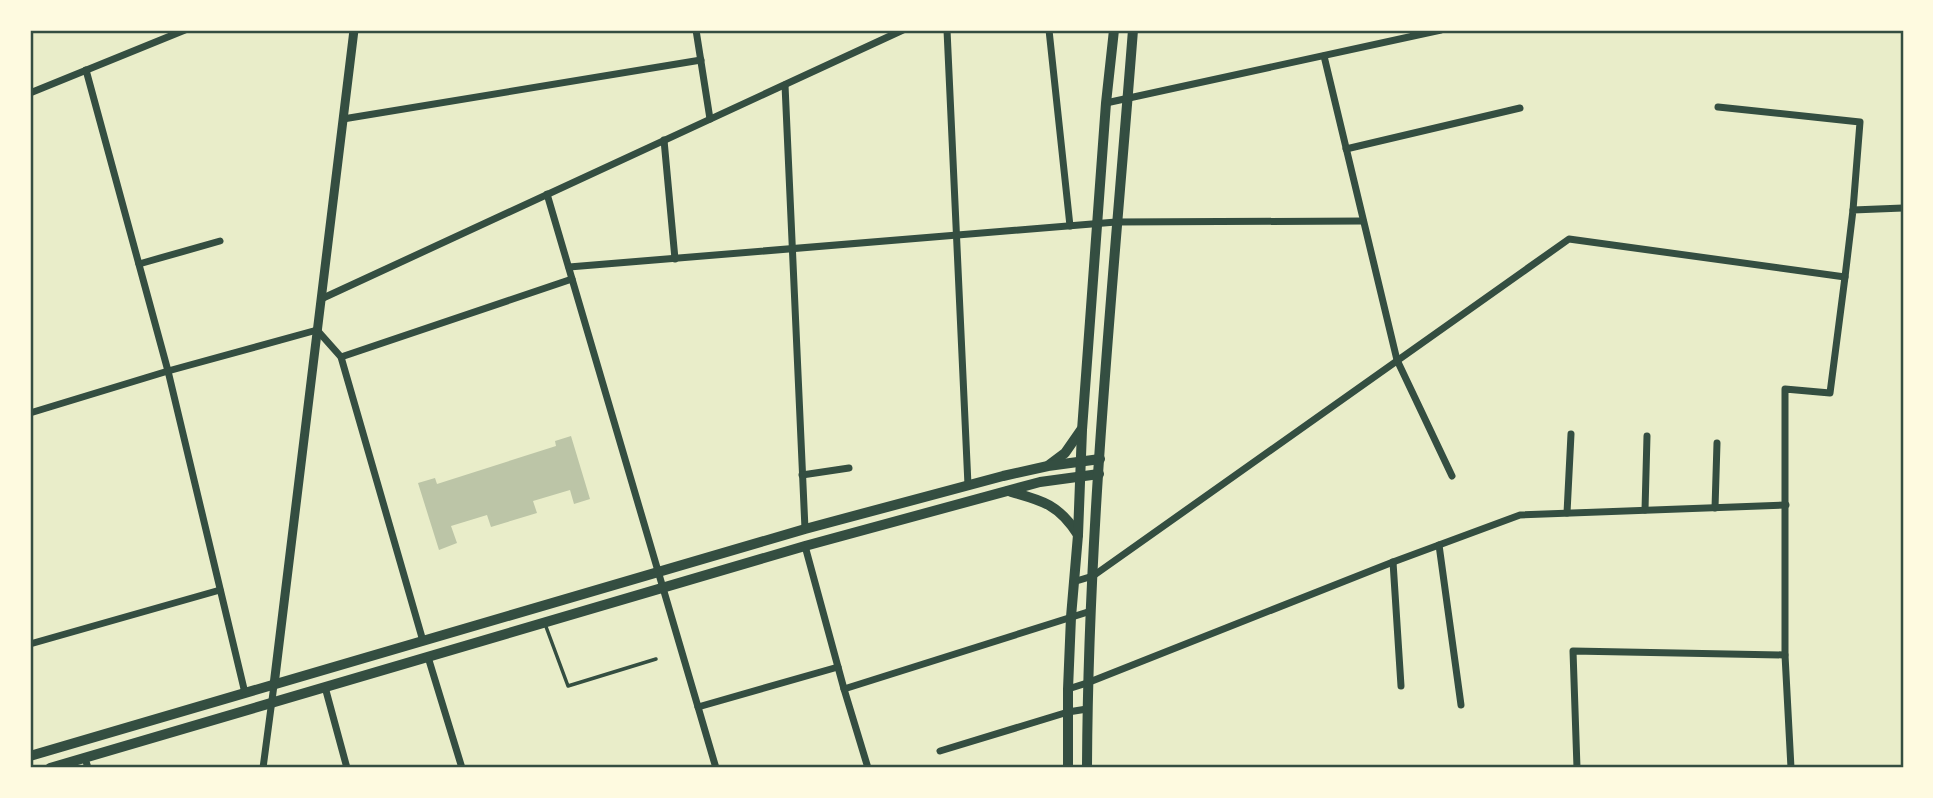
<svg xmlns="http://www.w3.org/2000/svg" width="1933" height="798" font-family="Mulish,sans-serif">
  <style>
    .building { fill: #bcc5a7 }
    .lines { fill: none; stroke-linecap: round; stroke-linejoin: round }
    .service { stroke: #344e41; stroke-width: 3.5 }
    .minor { stroke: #344e41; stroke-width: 7 }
    .tertiary { stroke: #344e41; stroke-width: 9 }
    .secondary { stroke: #344e41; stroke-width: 10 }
    .neatline { fill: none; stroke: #344e41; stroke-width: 2.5 }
  </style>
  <rect width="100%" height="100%" fill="#e9edc9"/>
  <path class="building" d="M 571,436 L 590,499 L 574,504 L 570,490 L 533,501 L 537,513 L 491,527 L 487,515 L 451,526 L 457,543 L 439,550 L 418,483 L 435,478 L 437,484 L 556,446 L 555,441 Z"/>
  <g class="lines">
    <path class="service" d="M 545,624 L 568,686 L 656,659"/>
    <g class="minor">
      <path d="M 696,30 L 710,119"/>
      <path d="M 947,30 L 968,485"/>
      <path d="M 1049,30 L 1070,226"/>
      <path d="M 1324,56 L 1397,360 L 1452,476"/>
      <path d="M 86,70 L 168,371 L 245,693"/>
      <path d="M 785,85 L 805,529"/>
      <path d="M 30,93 L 185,30"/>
      <path d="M 1106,103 L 1441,30"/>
      <path d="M 1718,107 L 1860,122 L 1853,210"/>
      <path d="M 343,119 L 701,60"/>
      <path d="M 664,140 L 675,259"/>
      <path d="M 1346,149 L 1520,108"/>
      <path d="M 547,194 L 716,768"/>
      <path d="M 139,264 L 220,241"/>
      <path d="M 569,267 L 1116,222 L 1363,221"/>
      <path d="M 321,299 L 903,30"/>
      <path d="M 341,357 L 572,279"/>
      <path d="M 30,413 L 168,371 L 317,330 L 341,357 L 423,641"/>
      <path d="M 802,475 L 849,468"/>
      <path d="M 1715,508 L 1717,443"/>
      <path d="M 1645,510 L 1647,436"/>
      <path d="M 1567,513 L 1571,434"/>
      <path d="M 1439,545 L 1461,705"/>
      <path d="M 805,546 L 844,689 L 868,768"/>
      <path d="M 1393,562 L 1401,686"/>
      <path d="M 1073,582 L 1093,576 L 1569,239 L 1845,277 L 1853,210 L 1903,208"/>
      <path d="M 30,644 L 220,590"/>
      <path d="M 428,657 L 462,768"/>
      <path d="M 325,687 L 347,768"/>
      <path d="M 844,689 L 1091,611"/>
      <path d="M 1068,689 L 1087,683 L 1393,562 L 1520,515 L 1786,505"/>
      <path d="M 698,707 L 838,667"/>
      <path d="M 940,751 L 1068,712 L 1087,709"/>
      <path d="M 85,758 L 88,768"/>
      <path d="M 263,768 L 274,685"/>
      <path d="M 1577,768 L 1573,651 L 1785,655"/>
      <path d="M 1791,768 L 1785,655 L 1785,389 L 1830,393 L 1845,277"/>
    </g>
    <path class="tertiary" d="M 274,685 L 354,30"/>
    <g class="secondary">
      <path d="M 1049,465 L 1065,453 L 1081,430"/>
      <path d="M 1008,491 C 1041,500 1059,504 1078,535"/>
      <path d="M 30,756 L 805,529 L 1003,476 L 1048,466 L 1100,459"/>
      <path d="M 50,768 L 805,546 L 1040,482 L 1099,474"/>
      <path d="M 1068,768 L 1068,689 L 1071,617 L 1078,535 L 1082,430 L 1106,103 L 1114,30"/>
      <path d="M 1087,768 C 1088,522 1114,275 1133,30"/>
    </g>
  </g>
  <rect width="1933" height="798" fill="none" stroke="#fefae0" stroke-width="63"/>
  <rect x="32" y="32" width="1870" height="734" class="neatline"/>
</svg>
